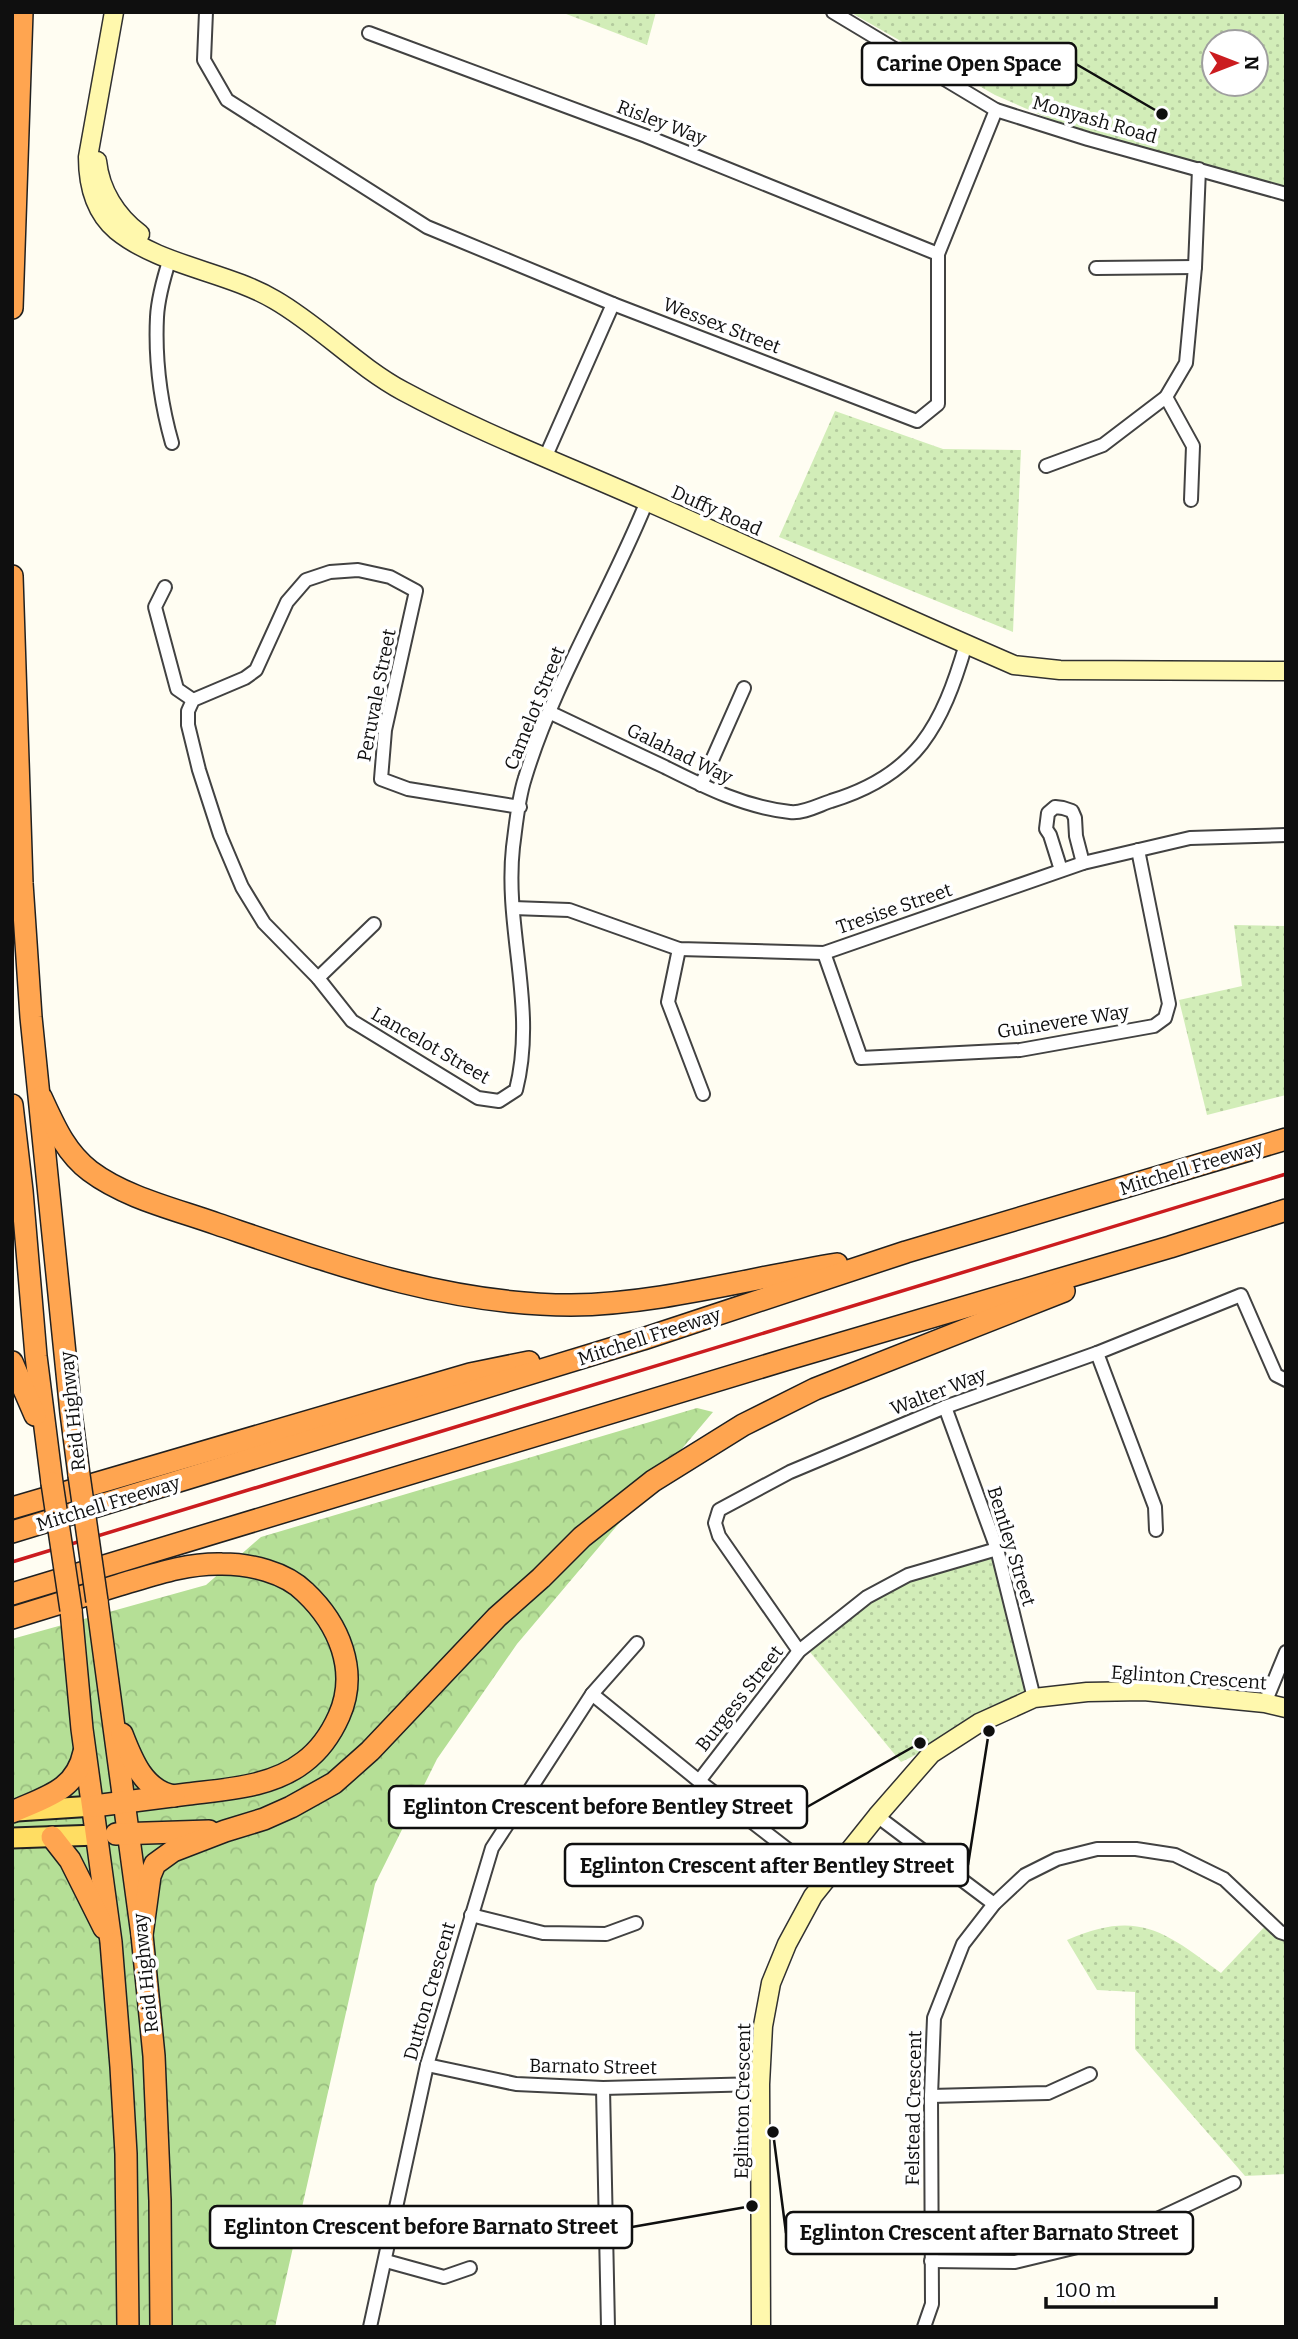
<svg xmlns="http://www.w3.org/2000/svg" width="1298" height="2339" font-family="Bitter,serif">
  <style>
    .forest { fill: url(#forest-crowns) }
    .park { fill: url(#park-dots); fill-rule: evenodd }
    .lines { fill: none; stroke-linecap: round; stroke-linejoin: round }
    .street-casing { stroke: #424242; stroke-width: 16 }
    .secondary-casing { stroke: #313131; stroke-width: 21 }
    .primary-casing { stroke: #202020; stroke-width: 23 }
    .highway-casing { stroke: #202020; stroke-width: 24 }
    .street { stroke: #fff; stroke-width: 12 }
    .secondary { stroke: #fff8ad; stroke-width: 18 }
    .primary { stroke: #ffdd62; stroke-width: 19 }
    .highway { stroke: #ffa550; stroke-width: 21 }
    .rail { stroke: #cb1c1f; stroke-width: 3.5 }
    .highway-bridge-casing { stroke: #202020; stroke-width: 24; stroke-linecap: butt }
    .highway-bridge { stroke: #ffa550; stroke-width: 21 }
    .labels { text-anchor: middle; stroke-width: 7; stroke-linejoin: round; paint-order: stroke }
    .street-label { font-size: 19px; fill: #0f0f0f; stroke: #fff }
    .leader { fill: none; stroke: #0f0f0f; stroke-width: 2.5 }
    .callout-dot { fill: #0f0f0f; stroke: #fff; stroke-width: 2.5 }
    .callout { fill: #fff; stroke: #0f0f0f; stroke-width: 2.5 }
    .callout-label { font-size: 21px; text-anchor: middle; font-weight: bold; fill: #0f0f0f }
  </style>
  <defs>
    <pattern id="forest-crowns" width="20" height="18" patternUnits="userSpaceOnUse" patternTransform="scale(1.75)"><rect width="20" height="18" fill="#b5df96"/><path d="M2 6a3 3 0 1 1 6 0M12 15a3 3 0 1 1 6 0" fill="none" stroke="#9abe80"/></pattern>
    <pattern id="park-dots" width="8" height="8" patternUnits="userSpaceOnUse" patternTransform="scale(1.75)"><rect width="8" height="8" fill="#d2edb8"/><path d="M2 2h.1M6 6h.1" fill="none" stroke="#b3ca9d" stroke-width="1.8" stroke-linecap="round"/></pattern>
  </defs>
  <rect width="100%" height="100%" fill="#fffdf2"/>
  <path class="forest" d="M 697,1408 L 713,1412 L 517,1644 L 437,1759 L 375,1884 L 275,2327 L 12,2327 L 12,1639 L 206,1585 L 261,1537 Z"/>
  <g class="park">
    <path d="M 561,12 L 656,12 L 647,45 Z"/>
    <path d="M 850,12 L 1286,12 L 1286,192 L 1080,132 L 995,95 ZM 1214,42 L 1256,42 L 1256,84 L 1214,84 Z"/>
    <path d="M 835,411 L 943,449 L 1021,450 L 1013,632 L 779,537 Z"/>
    <path d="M 1234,925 L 1286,926 L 1286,1095 L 1207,1115 L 1179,1000 L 1242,986 Z"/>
    <path d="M 997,1549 L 1034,1698 L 901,1762 L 805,1646 L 867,1597 L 914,1573 Z"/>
    <path d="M 1270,1921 L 1286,1935 L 1286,2174 L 1245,2176 L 1135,2049 L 1135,1992 L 1097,1990 L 1067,1940 C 1138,1909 1164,1931 1221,1973 Z"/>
  </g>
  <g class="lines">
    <defs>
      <g id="street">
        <path d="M 206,12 L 204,60 L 227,100 L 427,227 L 613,304 L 917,421 L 938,404 L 938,254 L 996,110"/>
        <path d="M 833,12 L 996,110 L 1088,139 L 1286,194"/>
        <path d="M 369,33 L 646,136 L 938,254"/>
        <path d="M 170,258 C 164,277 158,297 157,317 C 155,358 161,404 172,443"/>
        <path d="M 1096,268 L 1195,267"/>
        <path d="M 1166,397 L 1193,446 L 1191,500"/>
        <path d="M 545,458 L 613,304"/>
        <path d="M 1046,466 L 1103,445 L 1166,397 L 1186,363 L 1195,267 L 1199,169"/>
        <path d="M 165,587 L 155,607 L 177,689 L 193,700"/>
        <path d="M 549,712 C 587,730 626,749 665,767 C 705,787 744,807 790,812 C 802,814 819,805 831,801 C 917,775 942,726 966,644"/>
        <path d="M 701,785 L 744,688"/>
        <path d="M 520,807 L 408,789 L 381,779 L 385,730 L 416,591 L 390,577 L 358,570 L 330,572 L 306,580 L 287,602 L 256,670 L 245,678 L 193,700 L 188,711 L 188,725 L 199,770 L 220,835 L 242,887 L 264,923 L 318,978 L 352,1021 L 478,1098 L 499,1101 L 516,1090 C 537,1007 504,929 513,847 C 516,825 518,799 525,778 C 554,682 609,595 647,501"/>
        <path d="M 1061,870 L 1050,835 L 1046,829 L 1048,813 L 1055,807 L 1063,808 L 1072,811 L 1075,818 L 1076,836 L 1083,863"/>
        <path d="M 513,908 L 569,910 L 679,949 L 824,953 L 1083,863 L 1190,838 L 1286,835"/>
        <path d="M 679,949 L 668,1002 L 703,1094"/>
        <path d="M 824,953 L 861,1058 L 1020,1050 L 1154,1026 L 1165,1018 L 1169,1004 L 1138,850"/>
        <path d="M 318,978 L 374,924"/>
        <path d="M 1097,1353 L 1155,1507 L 1156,1530"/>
        <path d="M 945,1407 L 997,1549 L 1034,1698"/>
        <path d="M 799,1651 L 719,1536 L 715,1523 L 719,1510 L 790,1472 L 945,1407 L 1097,1353 L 1241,1295 L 1276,1375 L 1286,1380"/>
        <path d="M 592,1694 L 699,1781 L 826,1879"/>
        <path d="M 1265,1703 L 1286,1652"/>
        <path d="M 699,1781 L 799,1651 L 867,1597 L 908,1575 L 997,1549"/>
        <path d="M 877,1816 L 994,1904"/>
        <path d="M 471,1915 L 543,1933 L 606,1934 L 636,1923"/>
        <path d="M 427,2065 L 516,2084 L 603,2088 L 760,2084"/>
        <path d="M 603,2088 L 608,2327"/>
        <path d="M 931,2096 L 1048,2093 L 1090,2074"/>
        <path d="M 386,2261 L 444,2277 L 470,2268"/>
        <path d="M 931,2261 L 1015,2262 L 1119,2237 L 1234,2183"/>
        <path d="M 370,2327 L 427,2065 L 492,1848 L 592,1694 L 637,1643"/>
        <path d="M 924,2327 L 932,2304 L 931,2096 L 934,2018 L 963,1944 L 994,1904 L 1025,1875 L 1057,1859 L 1097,1849 L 1136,1849 L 1175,1855 L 1224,1879 L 1280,1932 L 1286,1934"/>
      </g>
      <g id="secondary">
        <path d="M 114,12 L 88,157 C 88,184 94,211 116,230 C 160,266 226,271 275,300 C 320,326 357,366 403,391 C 481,433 565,465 646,501 C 769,555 891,612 1014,665 L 1060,670 L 1286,671"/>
        <path d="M 97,161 C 100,190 116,216 140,234"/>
        <path d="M 761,2327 L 760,2084 L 763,2026 L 771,1983 L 787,1944 L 813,1896 L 877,1816 L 931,1754 L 979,1723 L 1034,1698 L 1087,1692 L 1144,1691 L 1265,1703 L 1286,1708"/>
      </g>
      <g id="primary">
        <path d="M 17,1811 L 94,1806"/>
        <path d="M 12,1838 L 98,1835"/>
      </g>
      <g id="highway">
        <path d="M 12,308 L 22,12"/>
        <path d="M 12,576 L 22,883 L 31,1017 L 71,1413 L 79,1475"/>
        <path d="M 41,1097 C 54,1125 65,1152 90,1171 C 126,1198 175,1209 217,1224 C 332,1263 447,1305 571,1305 C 660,1304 749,1278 837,1264"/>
        <path d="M 12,1105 L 22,1191 L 36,1356 L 52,1483"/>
        <path d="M 12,1362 L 35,1415"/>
        <path d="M 12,1508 L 470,1374 L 529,1362"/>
        <path d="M 12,1532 L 643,1339 L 906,1252 L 1286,1139"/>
        <path d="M 12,1594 L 788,1359 L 1170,1247 L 1286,1210"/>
        <path d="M 97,1601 L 142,1935 L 154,2056 L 160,2201 L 161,2327"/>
        <path d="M 71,1610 L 82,1729 L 111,1942 L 121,2067 L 126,2154 L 128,2327"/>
        <path d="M 12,1618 C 48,1607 83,1596 119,1585 C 153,1575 186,1563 222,1564 C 250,1564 285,1572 305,1592 C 339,1624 359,1671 339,1716 C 331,1734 320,1750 304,1762 C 272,1787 228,1789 188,1794 C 157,1798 125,1802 94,1806"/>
        <path d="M 122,1734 C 132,1760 144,1791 174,1796"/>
        <path d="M 12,1812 C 45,1797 76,1791 84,1752"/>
        <path d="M 116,1834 L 209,1831"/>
        <path d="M 52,1837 L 70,1860 L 104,1928"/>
        <path d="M 142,1935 L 150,1876 L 155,1864 L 173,1851 L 225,1831 L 264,1819 L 291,1807 L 334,1783 L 370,1751 L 497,1617 L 541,1578 L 582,1537 L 653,1481 L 743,1425 L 815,1389 L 1064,1291"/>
      </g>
    </defs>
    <use href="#street" class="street-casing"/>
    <use href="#secondary" class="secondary-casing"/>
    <use href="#primary" class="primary-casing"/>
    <use href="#highway" class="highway-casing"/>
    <use href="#street" class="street"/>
    <use href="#secondary" class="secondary"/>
    <use href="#primary" class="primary"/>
    <use href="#highway" class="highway"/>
    <path class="rail" d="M 12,1562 L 1286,1174"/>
    <defs>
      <g id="highway-bridge">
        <path d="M 79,1475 L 97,1601"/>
        <path d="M 52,1483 L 71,1610"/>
      </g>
    </defs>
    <use href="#highway-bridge" class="highway-bridge-casing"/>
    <use href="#highway-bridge" class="highway-bridge"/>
  </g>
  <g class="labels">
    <g class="street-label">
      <text transform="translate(1095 119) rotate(16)" y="7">Monyash Road</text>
      <text transform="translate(662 122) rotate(21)" y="7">Risley Way</text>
      <text transform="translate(722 325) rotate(21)" y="7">Wessex Street</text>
      <text transform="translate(717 510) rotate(24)" y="7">Duffy Road</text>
      <text transform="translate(376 695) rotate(-79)" y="7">Peruvale Street</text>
      <text transform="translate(534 708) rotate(-68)" y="7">Camelot Street</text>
      <text transform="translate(680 753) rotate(26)" y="7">Galahad Way</text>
      <text transform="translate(894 908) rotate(-19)" y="7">Tresise Street</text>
      <text transform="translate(1063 1021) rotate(-9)" y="7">Guinevere Way</text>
      <text transform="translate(431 1045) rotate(30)" y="7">Lancelot Street</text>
      <text transform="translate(1191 1167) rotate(-17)" y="7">Mitchell Freeway</text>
      <text transform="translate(649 1336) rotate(-18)" y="7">Mitchell Freeway</text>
      <text transform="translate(938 1391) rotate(-21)" y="7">Walter Way</text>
      <text transform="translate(72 1411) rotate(-96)" y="7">Reid Highway</text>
      <text transform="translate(108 1503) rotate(-17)" y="7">Mitchell Freeway</text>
      <text transform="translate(1012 1546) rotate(73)" y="7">Bentley Street</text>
      <text transform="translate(1189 1677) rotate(4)" y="7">Eglinton Crescent</text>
      <text transform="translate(739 1698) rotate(-52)" y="7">Burgess Street</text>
      <text transform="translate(145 1973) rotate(-96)" y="7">Reid Highway</text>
      <text transform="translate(429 1991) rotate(-74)" y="7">Dutton Crescent</text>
      <text transform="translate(593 2066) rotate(1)" y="7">Barnato Street</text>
      <text transform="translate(742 2101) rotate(-89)" y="7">Eglinton Crescent</text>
      <text transform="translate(913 2108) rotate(-89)" y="7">Felstead Crescent</text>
    </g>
  </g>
  <path class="leader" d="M1162 114L1076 64M920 1743L807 1807M989 1731L968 1865M752 2206L632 2227M773 2132L786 2233"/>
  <g class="callout-dot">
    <circle cx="1162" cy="114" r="7"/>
    <circle cx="920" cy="1743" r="7"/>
    <circle cx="989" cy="1731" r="7"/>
    <circle cx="752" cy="2206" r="7"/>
    <circle cx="773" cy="2132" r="7"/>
  </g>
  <g class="callout">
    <rect x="862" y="43" width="214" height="42" rx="7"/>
    <rect x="389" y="1786" width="418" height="42" rx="7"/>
    <rect x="565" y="1844" width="403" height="42" rx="7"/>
    <rect x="210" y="2206" width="422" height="42" rx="7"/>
    <rect x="786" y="2212" width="407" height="42" rx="7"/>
  </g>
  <g class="callout-label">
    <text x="969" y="71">Carine Open Space</text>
    <text x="598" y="1814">Eglinton Crescent before Bentley Street</text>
    <text x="767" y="1873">Eglinton Crescent after Bentley Street</text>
    <text x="421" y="2234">Eglinton Crescent before Barnato Street</text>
    <text x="989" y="2240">Eglinton Crescent after Barnato Street</text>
  </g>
  <rect width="1298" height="2339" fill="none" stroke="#0f0f0f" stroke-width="28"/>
  <g transform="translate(1235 63) rotate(90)"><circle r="33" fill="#ffffff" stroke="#9f9f9f" stroke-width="2"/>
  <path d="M0-5L12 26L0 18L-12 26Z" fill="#cb1c1f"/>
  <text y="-10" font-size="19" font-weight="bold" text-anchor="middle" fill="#0f0f0f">N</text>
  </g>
  <path d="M1046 2297v10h170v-10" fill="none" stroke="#0f0f0f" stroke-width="3.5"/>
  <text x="1056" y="2297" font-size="21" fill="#0f0f0f" stroke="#ffffff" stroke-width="5" paint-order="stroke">100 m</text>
</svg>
